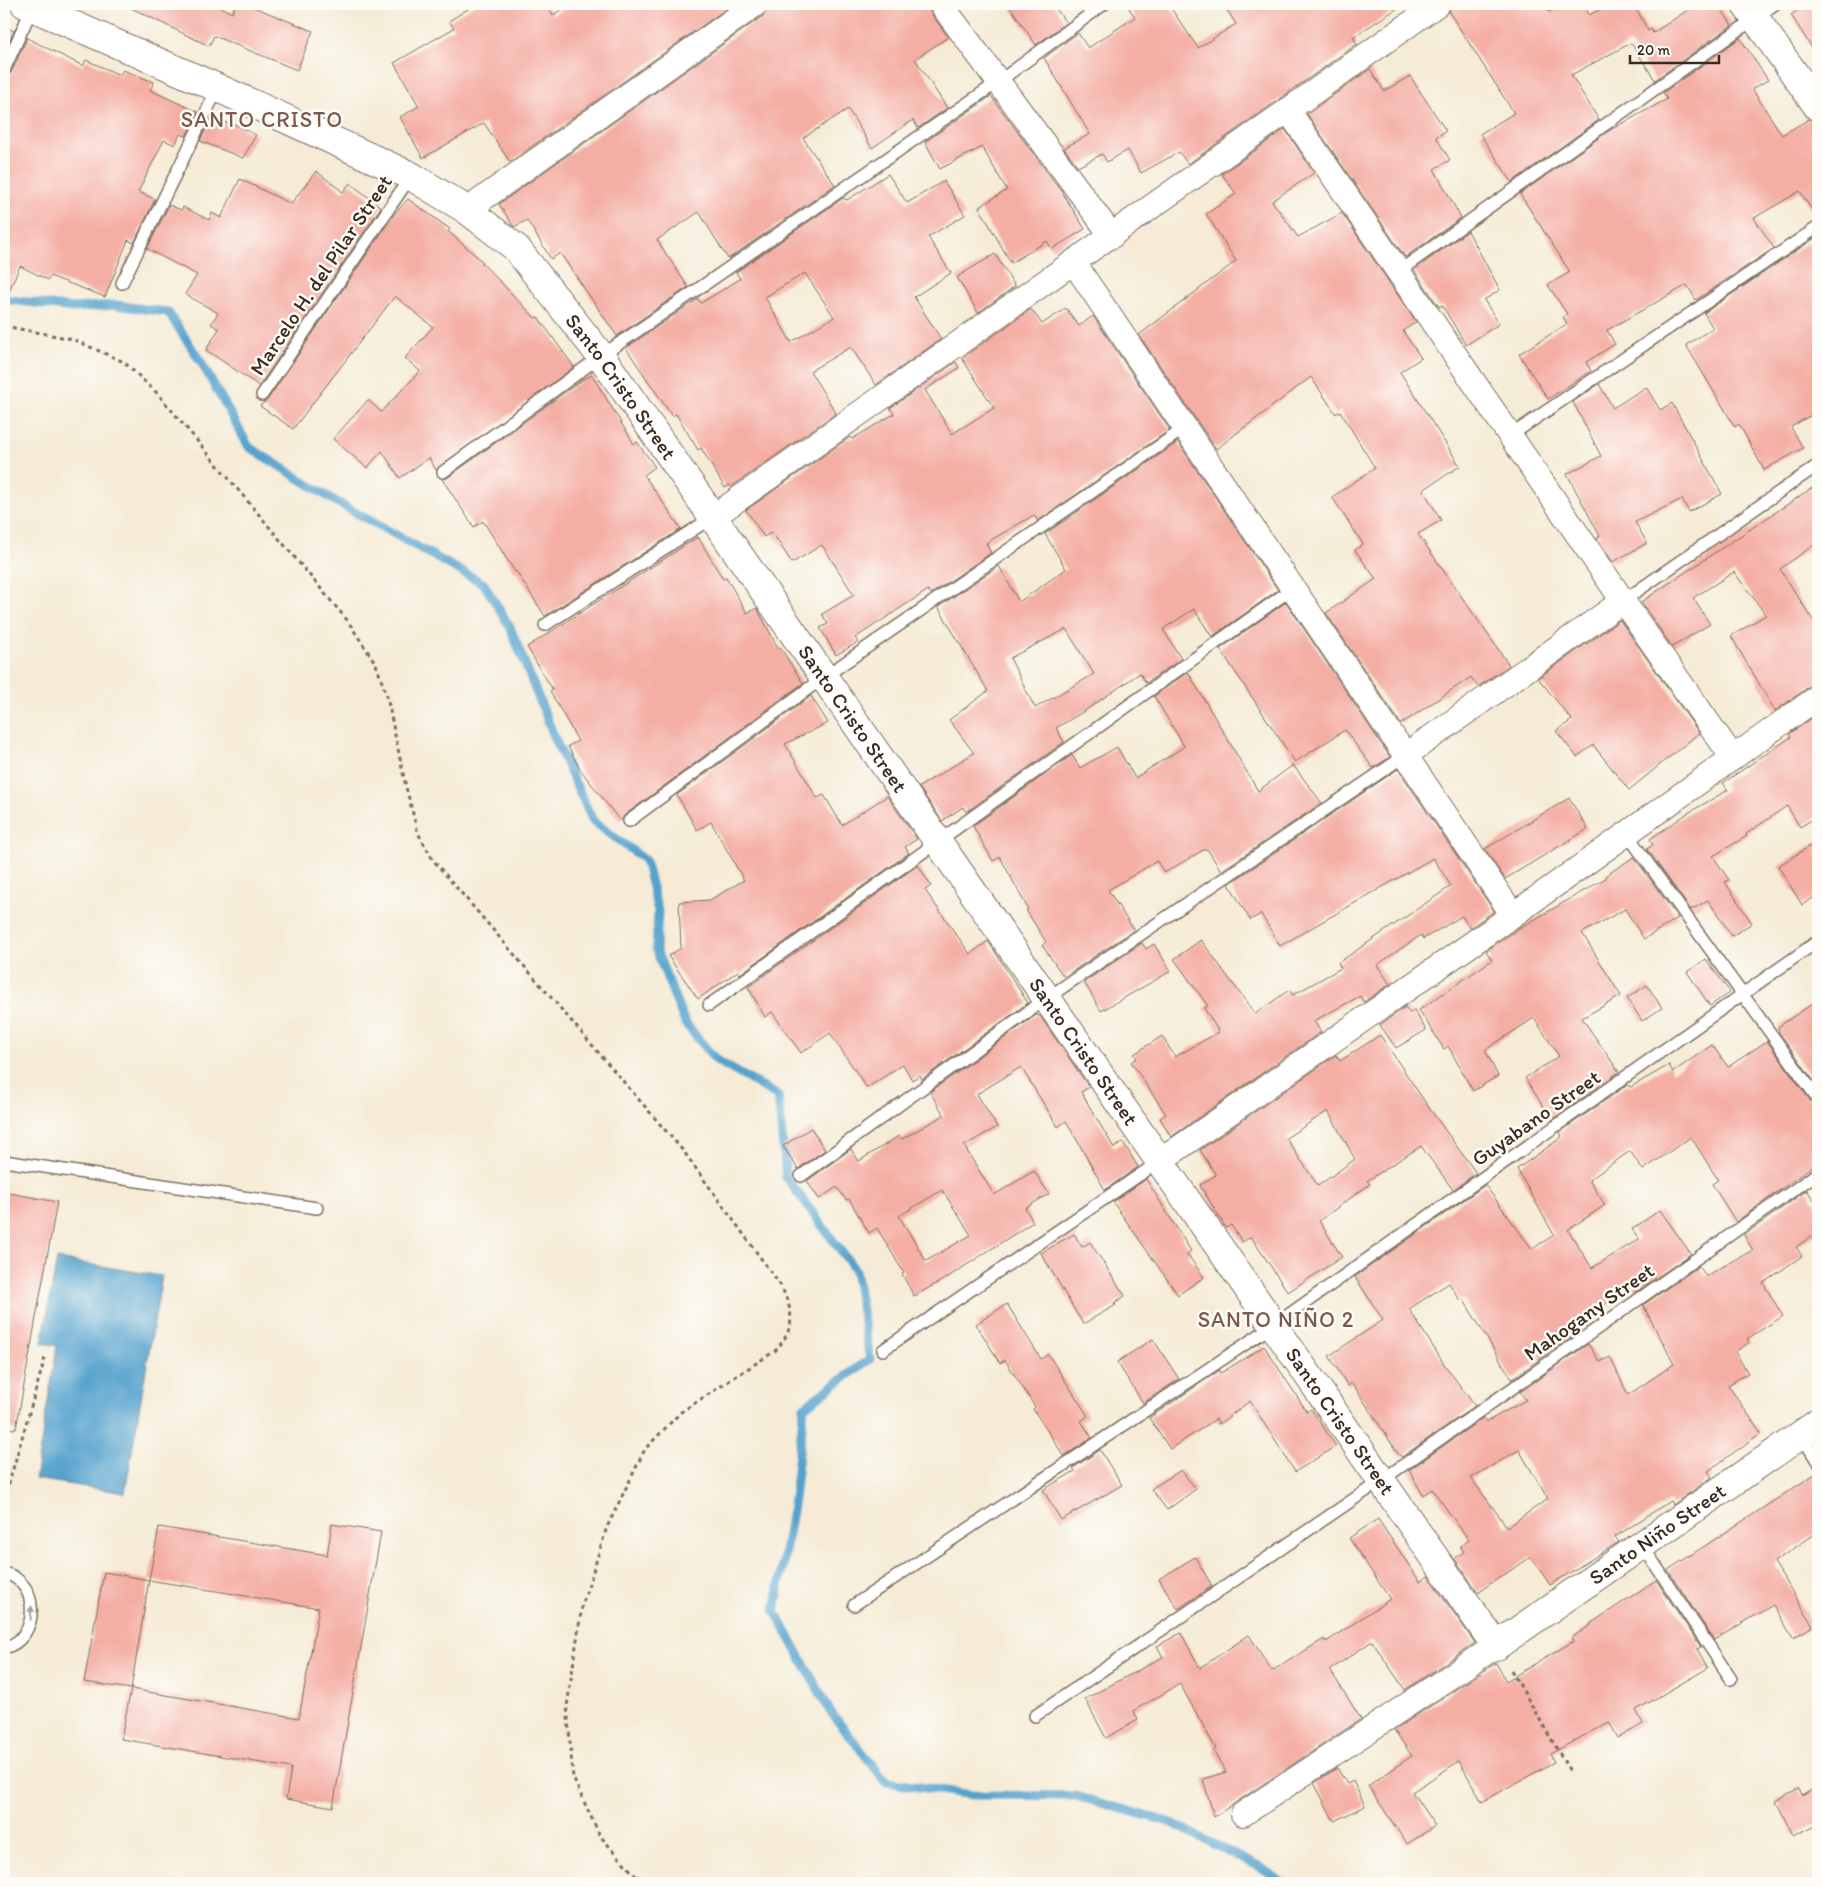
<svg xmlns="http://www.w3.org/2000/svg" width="1822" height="1887" font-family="Itim,sans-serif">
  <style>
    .water { fill: #54a2cd; stroke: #486676 }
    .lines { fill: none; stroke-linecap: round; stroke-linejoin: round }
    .stream { stroke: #54a2cd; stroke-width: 9 }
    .building { fill: #f4aea4; fill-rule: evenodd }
    .service-casing { stroke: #7c6e5e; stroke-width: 14 }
    .minor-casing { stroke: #7c6e5e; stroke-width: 26 }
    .tertiary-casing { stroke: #7c6e5e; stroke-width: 30 }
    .path { stroke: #7c6e5e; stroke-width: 3; stroke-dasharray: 4 4; stroke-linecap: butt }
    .service { stroke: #fff; stroke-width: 11 }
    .minor { stroke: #fff; stroke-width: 24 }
    .tertiary { stroke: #fff; stroke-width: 28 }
    .oneway { fill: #a79f9a }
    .labels { text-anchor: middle; stroke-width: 5; stroke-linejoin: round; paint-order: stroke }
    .street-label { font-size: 21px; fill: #3b2a1e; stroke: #fdfcf7 }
    .neighbourhood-label { font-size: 22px; letter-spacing: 1px; fill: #7c584d; stroke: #fdfcf7 }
  </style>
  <rect width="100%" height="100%" fill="#fdfcf7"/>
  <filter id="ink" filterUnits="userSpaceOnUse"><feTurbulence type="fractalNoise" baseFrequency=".02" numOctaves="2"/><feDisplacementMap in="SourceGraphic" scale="10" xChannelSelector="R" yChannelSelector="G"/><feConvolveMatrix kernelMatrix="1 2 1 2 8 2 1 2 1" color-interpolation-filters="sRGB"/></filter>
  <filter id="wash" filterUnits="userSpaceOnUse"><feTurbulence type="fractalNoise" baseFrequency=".0096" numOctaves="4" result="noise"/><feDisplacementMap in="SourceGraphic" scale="20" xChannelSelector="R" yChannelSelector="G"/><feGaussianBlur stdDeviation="1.12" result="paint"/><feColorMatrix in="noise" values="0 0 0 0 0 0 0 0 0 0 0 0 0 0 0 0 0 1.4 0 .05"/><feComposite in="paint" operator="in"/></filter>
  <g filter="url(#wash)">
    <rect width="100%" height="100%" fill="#f5ebd6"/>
    <path class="water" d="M 57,1259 L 162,1276 L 125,1493 L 35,1479 L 57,1346 L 42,1343 Z"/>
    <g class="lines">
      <path class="stream" d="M 4,299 L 73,308 L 115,305 L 168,312 L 201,362 L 249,447 L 335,501 L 484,584 L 510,627 L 558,746 L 593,821 L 645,860 L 658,911 L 656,950 L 685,1023 L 716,1060 L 778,1096 L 786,1177 L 855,1270 L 870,1359 L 804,1407 L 794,1499 L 775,1611 L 830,1711 L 886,1782 L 972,1795 L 1076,1796 L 1172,1823 L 1267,1871 L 1283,1883"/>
    </g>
    <g id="blocks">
      <g class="building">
        <path d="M 123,4 L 214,4 L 232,13 L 236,4 L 246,4 L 313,31 L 297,70 L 214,36 L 209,46 Z"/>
        <path d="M 476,4 L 546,4 L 553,15 L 571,4 L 733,4 L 510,162 L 484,123 L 423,158 L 400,117 L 419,106 L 394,63 L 454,28 L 449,21 Z"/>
        <path d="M 770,4 L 928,4 L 930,12 L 948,37 L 915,59 L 947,108 L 918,128 L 913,120 L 872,148 L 848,109 L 803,138 L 835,185 L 728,259 L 699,212 L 657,240 L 688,287 L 617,336 L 560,253 L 551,259 L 527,220 L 514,227 L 499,204 L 764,15 Z"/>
        <path d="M 1008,4 L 1053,4 L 1066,23 L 1036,45 Z"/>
        <path d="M 1126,4 L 1168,4 L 1198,48 L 1236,24 L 1223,4 L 1404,4 L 1353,37 L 1357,44 L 1188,164 L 1179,152 L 1141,173 L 1128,150 L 1107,162 L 1102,154 L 1078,167 L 1064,148 L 1090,134 L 1044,58 L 1078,33 L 1088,48 L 1135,17 Z"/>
        <path d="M 1452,4 L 1544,4 L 1549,12 L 1564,4 L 1584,4 L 1589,15 L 1611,4 L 1634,4 L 1648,31 L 1651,29 L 1653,33 L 1697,4 L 1718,4 L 1732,25 L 1655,80 L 1631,43 L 1571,75 L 1599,120 L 1512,182 L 1480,134 L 1514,113 L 1449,12 Z"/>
        <path d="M 1807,4 L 1818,4 L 1818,57 L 1791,15 Z"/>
        <path d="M 4,26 L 14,31 L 4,52 Z"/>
        <path d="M 27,38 L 83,66 L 86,60 L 120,75 L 123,70 L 154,82 L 150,90 L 198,112 L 186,136 L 180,134 L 175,145 L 164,140 L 138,192 L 155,199 L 134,243 L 128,240 L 105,297 L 50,276 L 48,280 L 20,266 L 4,302 L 4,77 L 11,73 Z"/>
        <path d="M 1740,38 L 1768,80 L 1752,89 L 1782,135 L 1809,119 L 1818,122 L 1818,220 L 1800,191 L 1754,218 L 1774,248 L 1696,300 L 1687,285 L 1607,330 L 1615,344 L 1586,362 L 1591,371 L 1548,399 L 1519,354 L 1567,324 L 1563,317 L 1567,314 L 1548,285 L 1570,272 L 1520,194 L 1607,132 L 1667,99 L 1663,93 Z"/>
        <path d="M 1370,69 L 1384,91 L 1410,76 L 1446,131 L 1436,137 L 1450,160 L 1434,169 L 1461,218 L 1405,257 L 1307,114 Z"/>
        <path d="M 991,96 L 1062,192 L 1085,229 L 1052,249 L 1047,241 L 1011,263 L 979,207 L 1007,190 L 982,147 L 940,169 L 925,142 Z"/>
        <path d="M 212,117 L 229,124 L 230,122 L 256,135 L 243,158 L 200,141 Z"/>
        <path d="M 1285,129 L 1314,173 L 1272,201 L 1298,237 L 1342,213 L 1416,322 L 1403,331 L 1421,358 L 1400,372 L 1460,466 L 1423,490 L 1441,520 L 1418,534 L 1509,665 L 1478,687 L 1471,677 L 1401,724 L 1326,613 L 1376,579 L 1355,550 L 1363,544 L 1332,497 L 1375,468 L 1340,411 L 1336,414 L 1311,377 L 1216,449 L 1139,335 L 1236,261 L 1206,214 L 1236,194 L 1222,174 Z"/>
        <path d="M 316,171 L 343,192 L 350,183 L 381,207 L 259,386 L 206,350 L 219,329 L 211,324 L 218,313 L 185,294 L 197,275 L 147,249 L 169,205 L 181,210 L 183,207 L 209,220 L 212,213 L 221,218 L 240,179 L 291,204 Z"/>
        <path d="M 888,174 L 907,203 L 944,181 L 965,215 L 928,237 L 951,273 L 914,297 L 941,339 L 876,385 L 851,347 L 810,371 L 836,413 L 731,487 L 730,485 L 725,488 L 701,448 L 698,450 L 676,414 L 672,416 L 626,348 L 696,300 L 698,299 L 701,303 L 740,279 L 736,272 L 843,198 L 847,200 ZM 805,273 L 834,317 L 791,342 L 765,297 Z"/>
        <path d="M 408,199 L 450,229 L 448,231 L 483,262 L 482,263 L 535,318 L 538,317 L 574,367 L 436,470 L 429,458 L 400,478 L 382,451 L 367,468 L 333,439 L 368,400 L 381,412 L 420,371 L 405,358 L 433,327 L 395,296 L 293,429 L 260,406 L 268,399 L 393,216 Z"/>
        <path d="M 1468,231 L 1500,290 L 1484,300 L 1499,324 L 1466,345 L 1442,305 L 1439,307 L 1414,270 Z"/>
        <path d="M 1818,236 L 1818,411 L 1791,427 L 1803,448 L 1764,470 L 1739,424 L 1735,427 L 1686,345 L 1713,328 L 1704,313 Z"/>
        <path d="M 995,254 L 1015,286 L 978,313 L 957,277 Z"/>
        <path d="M 1066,308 L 1079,326 L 1093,316 L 1170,430 L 1038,521 L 1034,515 L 986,543 L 991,553 L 931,594 L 928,590 L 855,638 L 858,642 L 836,655 L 820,628 L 828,624 L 822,614 L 854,595 L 822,545 L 792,563 L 772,532 L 764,537 L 746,510 L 850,437 L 852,439 L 894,414 L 890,408 L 956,362 L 959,368 L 925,390 L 952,434 L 994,408 L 962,358 L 1031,309 L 1042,324 Z"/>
        <path d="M 592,375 L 634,444 L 637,442 L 655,467 L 644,475 L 681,529 L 545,616 L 516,571 L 515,572 L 483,521 L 474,527 L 442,479 L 447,478 L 583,379 Z"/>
        <path d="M 1599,384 L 1613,408 L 1646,387 L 1660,410 L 1672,403 L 1722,494 L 1689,512 L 1682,499 L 1635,522 L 1647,543 L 1613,562 L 1597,538 L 1600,536 L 1567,474 L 1601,456 L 1573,402 Z"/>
        <path d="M 1178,442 L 1278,590 L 1212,637 L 1194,609 L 1163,629 L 1181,659 L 1146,683 L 1140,673 L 1086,710 L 1056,728 L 1064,742 L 966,812 L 963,807 L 942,821 L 919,787 L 974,753 L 949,720 L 988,691 L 938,607 L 999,566 L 1019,602 L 1066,569 L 1045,534 ZM 1066,629 L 1094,674 L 1035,708 L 1010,658 Z"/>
        <path d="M 1818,484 L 1818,542 L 1780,569 L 1818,628 L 1818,684 L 1810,686 L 1775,711 L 1731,636 L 1766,615 L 1734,572 L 1693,598 L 1710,624 L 1672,647 L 1641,602 Z"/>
        <path d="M 698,537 L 723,579 L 726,577 L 747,613 L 757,608 L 778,648 L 780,647 L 803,683 L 625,815 L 620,821 L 579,768 L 568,746 L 578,741 L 550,691 L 553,690 L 527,647 Z"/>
        <path d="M 1286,602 L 1390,757 L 1373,768 L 1345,730 L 1295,762 L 1220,649 Z"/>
        <path d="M 1620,620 L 1699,733 L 1629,790 L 1593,745 L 1577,757 L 1556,731 L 1572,720 L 1538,678 Z"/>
        <path d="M 1188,672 L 1258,791 L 1293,765 L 1322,803 L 1221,871 L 1208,850 L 1205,849 L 1164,873 L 1157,861 L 1108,890 L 1134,930 L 1064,977 L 1042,945 L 1046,942 L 1026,910 L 1028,909 L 1000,857 L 993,861 L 973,826 L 1072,755 L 1080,768 L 1117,747 L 1135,778 L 1182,748 L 1184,746 L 1154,696 Z"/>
        <path d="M 811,696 L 828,723 L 785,744 L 817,798 L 824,795 L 842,825 L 887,796 L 917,839 L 905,847 L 909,853 L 740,974 L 738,971 L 698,999 L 668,956 L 681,948 L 679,902 L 710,900 L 744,880 L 711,822 L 697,830 L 677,795 Z"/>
        <path d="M 1818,714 L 1818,816 L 1800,827 L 1787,806 L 1746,834 L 1747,836 L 1713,856 L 1729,880 L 1725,882 L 1752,923 L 1732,936 L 1708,900 L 1691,910 L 1647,849 L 1653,845 L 1650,839 L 1688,813 L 1728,790 L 1723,783 L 1791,737 L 1789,734 Z"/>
        <path d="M 1398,769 L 1494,911 L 1470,928 L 1462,916 L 1423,939 L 1421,935 L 1377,965 L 1390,984 L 1364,1002 L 1360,996 L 1314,1021 L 1321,1032 L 1171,1137 L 1160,1118 L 1166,1114 L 1131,1062 L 1137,1058 L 1134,1054 L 1162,1036 L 1175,1057 L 1219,1032 L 1204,1008 L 1208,1006 L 1174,959 L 1201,940 L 1255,1014 L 1289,990 L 1293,995 L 1341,968 L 1338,963 L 1451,886 L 1433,858 L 1280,946 L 1261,914 L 1250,920 L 1229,884 Z"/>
        <path d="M 1569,798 L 1588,829 L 1505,879 L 1485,849 Z"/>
        <path d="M 1818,841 L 1818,895 L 1802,905 L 1778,866 Z"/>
        <path d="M 1634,857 L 1678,918 L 1644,939 L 1625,909 L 1582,933 L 1621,996 L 1582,1018 L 1619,1072 L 1552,1120 L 1525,1078 L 1559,1056 L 1534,1018 L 1485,1050 L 1498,1076 L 1473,1091 L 1448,1046 L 1444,1049 L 1419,1010 L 1492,960 L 1486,951 L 1518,929 L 1606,878 L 1605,876 Z"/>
        <path d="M 918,865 L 931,886 L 925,890 L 970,954 L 988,941 L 1028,1003 L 922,1079 L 920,1075 L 912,1080 L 903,1064 L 867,1088 L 830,1033 L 801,1053 L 772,1012 L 765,1017 L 748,987 Z"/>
        <path d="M 1142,943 L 1146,949 L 1154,944 L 1171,971 L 1101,1011 L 1084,982 Z"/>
        <path d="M 1706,959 L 1730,992 L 1710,1006 L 1687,972 Z"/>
        <path d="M 1647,985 L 1662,1008 L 1642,1021 L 1627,998 Z"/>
        <path d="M 1818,1000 L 1818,1087 L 1779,1032 L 1778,1027 Z"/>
        <path d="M 1405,1007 L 1410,1013 L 1414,1010 L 1426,1030 L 1396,1048 L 1380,1025 Z"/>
        <path d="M 1036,1015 L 1040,1016 L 1089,1087 L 1081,1092 L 1114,1148 L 1123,1142 L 1138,1167 L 1105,1190 L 1066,1121 L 1058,1127 L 1021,1067 L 977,1094 L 997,1127 L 964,1146 L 994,1195 L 1034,1171 L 1049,1194 L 1025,1208 L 1033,1222 L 945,1279 L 914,1296 L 902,1274 L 904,1273 L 877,1228 L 869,1233 L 849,1199 L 846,1200 L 837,1187 L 819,1199 L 807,1181 L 851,1149 L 859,1161 L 899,1136 L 902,1139 L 944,1115 L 930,1092 ZM 942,1190 L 971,1235 L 926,1261 L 899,1216 Z"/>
        <path d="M 1380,1035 L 1427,1105 L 1476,1173 L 1453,1190 L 1421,1146 L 1367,1181 L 1370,1184 L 1319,1221 L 1342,1257 L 1288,1292 L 1251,1237 L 1242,1242 L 1231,1225 L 1226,1228 L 1200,1185 L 1216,1175 L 1200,1150 L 1336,1055 L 1340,1061 ZM 1328,1111 L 1355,1159 L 1318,1186 L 1286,1138 Z"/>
        <path d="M 1767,1041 L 1812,1103 L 1818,1106 L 1818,1162 L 1736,1222 L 1712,1184 L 1718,1180 L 1691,1137 L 1643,1170 L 1630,1151 L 1589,1180 L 1605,1205 L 1568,1230 L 1592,1268 L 1639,1239 L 1632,1229 L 1660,1210 L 1691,1254 L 1636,1292 L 1632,1285 L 1576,1325 L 1580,1331 L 1512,1379 L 1463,1299 L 1460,1300 L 1449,1283 L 1409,1309 L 1444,1364 L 1475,1406 L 1402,1457 L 1399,1455 L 1352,1383 L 1348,1386 L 1329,1356 L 1383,1320 L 1355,1277 L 1485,1185 L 1532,1249 L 1554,1235 L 1517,1169 L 1562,1137 L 1560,1132 L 1627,1085 L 1631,1087 L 1669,1065 L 1673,1072 L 1712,1045 L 1728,1067 Z"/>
        <path d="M 811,1128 L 825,1150 L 798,1169 L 783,1146 Z"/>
        <path d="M 1146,1179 L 1191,1251 L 1187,1254 L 1204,1277 L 1178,1295 L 1113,1202 Z"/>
        <path d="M 1807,1190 L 1818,1207 L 1818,1232 L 1796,1247 L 1802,1256 L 1763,1283 L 1783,1316 L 1747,1339 L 1750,1342 L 1735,1352 L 1748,1373 L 1728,1385 L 1761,1433 L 1708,1471 L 1712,1477 L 1673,1505 L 1670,1501 L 1615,1537 L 1619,1542 L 1550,1585 L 1531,1557 L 1478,1592 L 1454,1558 L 1464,1552 L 1460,1546 L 1469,1540 L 1432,1489 L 1423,1495 L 1409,1470 L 1483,1418 L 1486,1422 L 1526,1400 L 1520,1392 L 1588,1344 L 1600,1362 L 1610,1357 L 1628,1395 L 1674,1364 L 1643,1305 L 1699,1266 L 1706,1276 L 1753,1250 L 1744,1235 ZM 1519,1450 L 1548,1499 L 1507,1527 L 1471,1478 Z"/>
        <path d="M 4,1192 L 57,1202 L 16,1429 L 4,1428 Z"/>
        <path d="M 1074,1234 L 1082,1247 L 1090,1242 L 1125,1296 L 1114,1303 L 1116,1305 L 1083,1324 L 1041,1253 Z"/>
        <path d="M 1007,1304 L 1041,1359 L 1048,1354 L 1088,1416 L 1081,1421 L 1092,1438 L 1064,1456 L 1033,1409 L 1035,1407 L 1005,1360 L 1000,1363 L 976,1324 Z"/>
        <path d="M 1153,1339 L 1179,1379 L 1143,1403 L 1117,1362 Z"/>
        <path d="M 1264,1346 L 1307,1412 L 1311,1409 L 1336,1446 L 1295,1472 L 1250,1401 L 1219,1424 L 1216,1419 L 1170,1449 L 1149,1418 L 1220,1370 L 1221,1373 Z"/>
        <path d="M 1100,1450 L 1122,1485 L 1061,1520 L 1043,1490 L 1075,1471 L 1073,1468 Z"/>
        <path d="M 1181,1470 L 1196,1489 L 1167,1510 L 1151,1489 Z"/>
        <path d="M 1818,1472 L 1818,1532 L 1774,1562 L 1813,1626 L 1793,1638 L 1773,1605 L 1714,1640 L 1668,1570 Z"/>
        <path d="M 1378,1519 L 1420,1582 L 1428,1576 L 1475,1643 L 1405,1690 L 1372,1641 L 1330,1670 L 1361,1719 L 1214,1817 L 1203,1779 L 1226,1772 L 1213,1751 L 1216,1749 L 1180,1684 L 1133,1711 L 1138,1720 L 1106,1738 L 1085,1699 L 1163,1657 L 1157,1646 L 1181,1633 L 1200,1668 L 1249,1635 L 1272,1671 L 1324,1639 L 1326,1642 L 1390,1599 L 1349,1538 Z"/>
        <path d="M 332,1524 L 381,1532 L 333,1807 L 286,1799 L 291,1768 L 121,1739 L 131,1689 L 299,1718 L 319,1608 L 149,1580 L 159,1527 L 327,1555 Z"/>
        <path d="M 1195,1557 L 1212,1586 L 1178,1609 L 1159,1579 Z"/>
        <path d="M 104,1572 L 149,1580 L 131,1689 L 84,1682 Z"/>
        <path d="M 1656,1580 L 1701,1647 L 1697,1649 L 1708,1668 L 1636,1710 L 1643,1724 L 1618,1738 L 1609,1722 L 1550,1754 L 1554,1762 L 1482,1802 L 1459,1761 L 1412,1792 L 1435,1826 L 1407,1844 L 1368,1786 L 1412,1756 L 1394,1730 L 1496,1663 L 1506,1681 L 1574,1641 L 1571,1638 L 1591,1625 L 1590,1624 Z"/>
        <path d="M 1337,1768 L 1347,1784 L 1353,1781 L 1365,1806 L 1334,1821 L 1314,1783 Z"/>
        <path d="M 1818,1786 L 1818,1824 L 1793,1836 L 1776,1801 L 1799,1789 L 1802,1796 Z"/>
      </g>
    </g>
  </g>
  <g filter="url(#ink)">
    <use href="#blocks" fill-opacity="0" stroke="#7c6e5e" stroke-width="1"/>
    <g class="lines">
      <defs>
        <g id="service">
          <path d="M 4,70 L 33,6"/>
          <path d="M 1399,271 L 1775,4"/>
          <path d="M 122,283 L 218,88"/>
          <path d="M 262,395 L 411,176"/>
          <path d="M 1511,435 L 1818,227"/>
          <path d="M 443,472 L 601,356 L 998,82 L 1104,4"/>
          <path d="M 1623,601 L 1818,465"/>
          <path d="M 545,625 L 713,517"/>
          <path d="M 629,821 L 824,677 L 1185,428"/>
          <path d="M 1627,834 L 1818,1099"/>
          <path d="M 709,1005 L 1293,588"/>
          <path d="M 4,1161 L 317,1208"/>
          <path d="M 801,1176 L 1047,998 L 1406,755"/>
          <path d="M 883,1350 L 1160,1161"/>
          <path d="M 1801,1435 L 1818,1462"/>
          <path d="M 1642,1545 L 1731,1679"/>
          <path d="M 4,1573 C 41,1582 40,1639 4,1648"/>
          <path d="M 854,1605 L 1274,1325 L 1818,941"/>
          <path d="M 1035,1716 L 1382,1480 L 1818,1173"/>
        </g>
        <g id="minor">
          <path d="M 941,4 L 1112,236"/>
          <path d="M 1288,110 L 1623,601 L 1733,758"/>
          <path d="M 467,210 L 756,4"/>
          <path d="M 1074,263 L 1513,915"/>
          <path d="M 713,517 L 1438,4"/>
          <path d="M 1406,755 L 1623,601"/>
          <path d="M 1160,1161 L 1513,915 L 1818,697"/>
          <path d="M 1243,1814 L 1496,1646"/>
        </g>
        <g id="tertiary">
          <path id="s1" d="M 25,4 L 218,88 L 411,176 L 467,210 L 516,248 L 601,356 L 1496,1646 L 1818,1423"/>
          <path d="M 1745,4 L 1818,107"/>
        </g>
      </defs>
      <use href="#service" class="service-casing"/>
      <use href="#minor" class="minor-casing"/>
      <use href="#tertiary" class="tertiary-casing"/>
      <g class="path">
        <path d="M 4,326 L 72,339 L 124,362 L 158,394 L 347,620 L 376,664 L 387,697 L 406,787 L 418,833 L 433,860 L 684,1152 L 781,1286 C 794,1314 796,1327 775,1351 L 681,1412 L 645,1449 L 607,1527 L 582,1606 L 567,1706 L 573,1778 L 600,1836 L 642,1883"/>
        <path d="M 4,1500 L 45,1358"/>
        <path d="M 1511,1670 L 1571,1773"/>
      </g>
      <use href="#service" class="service"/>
      <use href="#minor" class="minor"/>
      <use href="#tertiary" class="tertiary"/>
    </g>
    <defs><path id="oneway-solid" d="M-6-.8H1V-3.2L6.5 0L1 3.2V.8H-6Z" transform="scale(1.25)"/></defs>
    <use class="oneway" href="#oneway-solid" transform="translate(31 1613) rotate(-86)"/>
  </g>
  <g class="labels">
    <g class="street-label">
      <text transform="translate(321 275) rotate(-56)" y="7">Marcelo H. del Pilar Street</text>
      <text dy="7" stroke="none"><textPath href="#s1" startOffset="724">Santo Cristo Street</textPath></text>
      <text dy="7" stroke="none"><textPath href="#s1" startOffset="1129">Santo Cristo Street</textPath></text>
      <text dy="7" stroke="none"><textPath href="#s1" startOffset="1534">Santo Cristo Street</textPath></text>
      <text transform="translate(1536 1118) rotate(-35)" y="7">Guyabano Street</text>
      <text transform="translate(1589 1312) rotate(-35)" y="7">Mahogany Street</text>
      <text dy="7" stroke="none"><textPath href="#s1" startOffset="1984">Santo Cristo Street</textPath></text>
      <text dy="7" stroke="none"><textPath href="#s1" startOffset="2454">Santo Niño Street</textPath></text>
    </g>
    <g class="neighbourhood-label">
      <text x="262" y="127">SANTO CRISTO</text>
      <text x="1276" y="1327">SANTO NIÑO 2</text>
    </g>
  </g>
  <rect width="1822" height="1887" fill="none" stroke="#fdfcf7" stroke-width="20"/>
  <path d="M1630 55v8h89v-8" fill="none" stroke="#3b2a1e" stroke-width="2.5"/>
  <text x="1637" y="55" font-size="15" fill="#3b2a1e" stroke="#fdfcf7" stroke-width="4" paint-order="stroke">20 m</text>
</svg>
